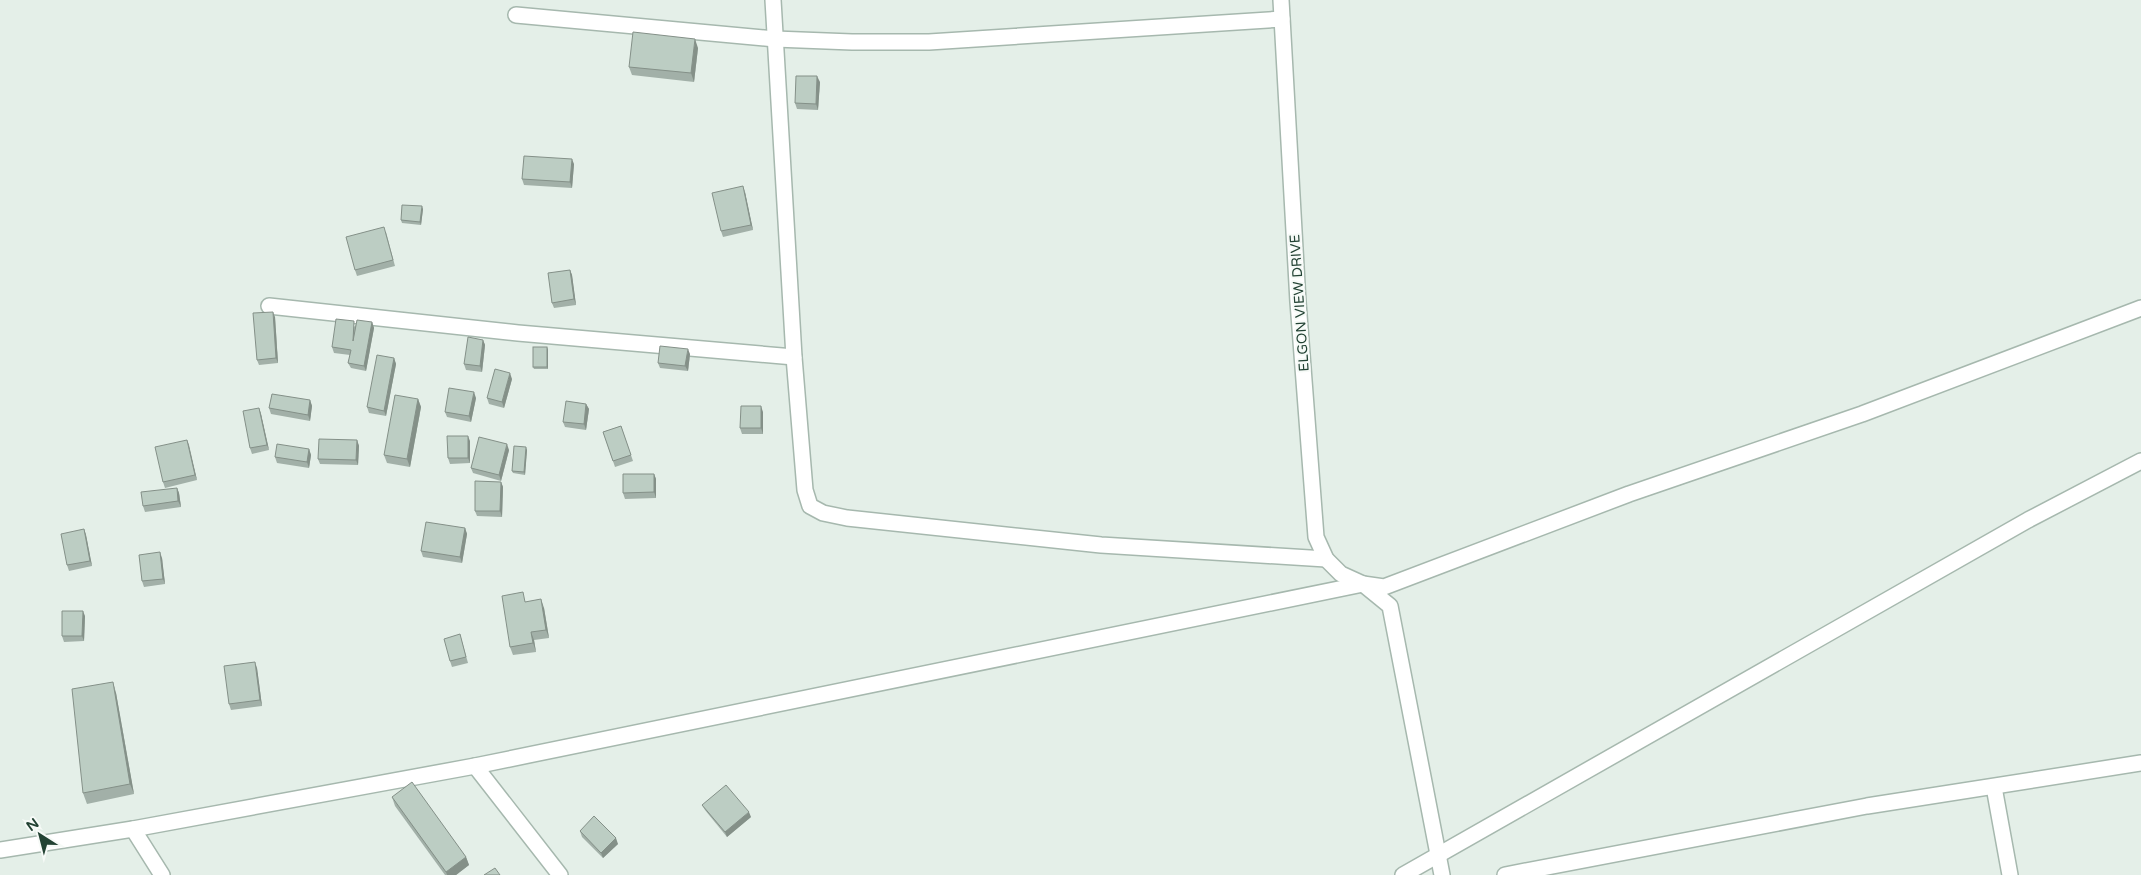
<svg xmlns="http://www.w3.org/2000/svg" width="2141" height="875" font-family="'Varela Round',sans-serif">
  <style>
    .lines { fill: none; stroke-linecap: round; stroke-linejoin: round }
    .minor-casing { stroke: #a6b8ae; stroke-width: 18 }
    .minor { stroke: #fff; stroke-width: 15 }
    .wall { fill: #a2b0a8 }
    .shaded-wall { fill: #849088 }
    .building { fill: #bccdc3; stroke: #849088 }
    .labels { text-anchor: middle; stroke-width: 4; stroke-linejoin: round; paint-order: stroke }
    .street-label { font-size: 14px; fill: #224233; stroke: #f6faf7 }
  </style>
  <rect width="100%" height="100%" fill="#e4efe8"/>
  <g class="lines">
    <defs>
      <g id="minor">
        <path d="M 773,0 L 794,357 L 805,490 L 810,506 L 823,513 L 847,518 L 1101,545 L 1326,559"/>
        <path d="M 1281,0 L 1298,302 L 1316,537 L 1326,559 L 1341,574 L 1363,584 L 1390,606 L 1442,875"/>
        <path d="M 516,15 L 775,39 L 852,42 L 929,42 L 1282,19"/>
        <path d="M 269,306 L 518,333 L 794,357"/>
        <path d="M 475,766 L 560,875"/>
        <path d="M 1994,787 L 2010,875"/>
        <path d="M 133,829 L 162,875"/>
        <path d="M 0,850 L 133,829 L 475,766 L 1363,584 L 1384,587 L 1629,494 L 1862,414 L 2141,308"/>
        <path d="M 1403,875 L 2028,520 L 2141,461"/>
        <path d="M 1505,875 L 1867,806 L 2141,763"/>
      </g>
    </defs>
    <use href="#minor" class="minor-casing"/>
    <use href="#minor" class="minor"/>
  </g>
  <g class="wall">
    <path d="M 698,48 L 694,82 L 632,75 L 629,67 Z"/>
    <path d="M 820,82 L 818,110 L 797,109 L 795,103 Z"/>
    <path d="M 574,164 L 572,188 L 524,185 L 522,179 Z"/>
    <path d="M 745,192 L 753,230 L 723,237 L 721,231 Z"/>
    <path d="M 423,209 L 421,225 L 402,223 L 401,220 Z"/>
    <path d="M 386,232 L 395,266 L 357,276 L 355,270 Z"/>
    <path d="M 570,270 L 572,275 L 576,305 L 554,308 L 552,303 Z"/>
    <path d="M 275,317 L 278,363 L 259,365 L 257,360 Z"/>
    <path d="M 372,322 L 374,328 L 366,371 L 351,368 L 348,363 L 350,355 L 334,353 L 332,347 L 356,325 Z"/>
    <path d="M 483,340 L 485,345 L 482,372 L 466,370 L 464,364 Z"/>
    <path d="M 547,347 L 548,350 L 548,369 L 534,369 L 533,367 Z"/>
    <path d="M 690,354 L 688,371 L 660,368 L 658,363 Z"/>
    <path d="M 394,358 L 396,364 L 386,416 L 369,413 L 367,407 Z"/>
    <path d="M 512,379 L 504,408 L 489,404 L 487,398 Z"/>
    <path d="M 476,398 L 471,422 L 447,417 L 445,412 Z"/>
    <path d="M 418,399 L 421,407 L 410,467 L 387,463 L 384,455 Z"/>
    <path d="M 310,400 L 312,406 L 310,421 L 271,414 L 269,408 Z"/>
    <path d="M 586,404 L 589,409 L 586,430 L 565,427 L 563,422 Z"/>
    <path d="M 259,408 L 261,414 L 269,450 L 252,454 L 250,448 Z"/>
    <path d="M 763,412 L 763,434 L 742,434 L 740,428 Z"/>
    <path d="M 621,426 L 633,461 L 615,467 L 603,432 Z"/>
    <path d="M 187,440 L 197,480 L 165,488 L 163,482 Z"/>
    <path d="M 357,440 L 359,446 L 358,465 L 320,464 L 318,459 Z"/>
    <path d="M 470,441 L 470,463 L 450,464 L 448,458 Z"/>
    <path d="M 309,449 L 311,455 L 309,468 L 277,463 L 275,457 Z"/>
    <path d="M 509,450 L 501,481 L 473,473 L 471,468 Z"/>
    <path d="M 527,450 L 525,475 L 513,473 L 512,471 Z"/>
    <path d="M 654,474 L 656,479 L 656,498 L 625,499 L 623,493 Z"/>
    <path d="M 501,482 L 503,487 L 502,517 L 477,516 L 475,511 Z"/>
    <path d="M 177,488 L 179,493 L 181,507 L 145,512 L 143,506 Z"/>
    <path d="M 465,528 L 467,534 L 462,563 L 423,557 L 421,551 Z"/>
    <path d="M 84,529 L 86,535 L 92,566 L 69,571 L 67,565 Z"/>
    <path d="M 162,558 L 165,584 L 144,587 L 142,581 Z"/>
    <path d="M 526,602 L 544,608 L 549,638 L 534,640 L 536,652 L 513,655 L 510,647 Z"/>
    <path d="M 85,616 L 84,641 L 64,642 L 62,636 Z"/>
    <path d="M 460,634 L 468,663 L 452,667 L 450,661 Z"/>
    <path d="M 257,668 L 262,706 L 231,710 L 229,704 Z"/>
    <path d="M 116,693 L 134,794 L 87,804 L 83,793 Z"/>
    <path d="M 392,797 L 466,857 L 469,865 L 456,875 L 445,875 L 395,806 Z"/>
    <path d="M 702,805 L 751,817 L 727,837 L 705,810 Z"/>
    <path d="M 580,831 L 618,844 L 603,858 L 582,837 Z"/>
  </g>
  <g class="shaded-wall">
    <path d="M 695,39 L 698,48 L 694,82 L 691,73 Z"/>
    <path d="M 817,76 L 820,82 L 818,110 L 816,104 Z"/>
    <path d="M 572,159 L 574,164 L 572,188 L 570,182 Z"/>
    <path d="M 743,186 L 745,192 L 753,230 L 751,225 Z"/>
    <path d="M 422,206 L 423,209 L 421,225 L 420,222 Z"/>
    <path d="M 570,270 L 572,275 L 576,305 L 574,299 Z"/>
    <path d="M 273,312 L 275,317 L 278,363 L 276,358 Z"/>
    <path d="M 372,322 L 374,328 L 366,371 L 364,366 Z"/>
    <path d="M 483,340 L 485,345 L 482,372 L 480,366 Z"/>
    <path d="M 547,347 L 548,350 L 548,369 L 547,367 Z"/>
    <path d="M 688,349 L 690,354 L 688,371 L 685,366 Z"/>
    <path d="M 394,358 L 396,364 L 386,416 L 384,411 Z"/>
    <path d="M 510,373 L 512,379 L 504,408 L 502,402 Z"/>
    <path d="M 474,392 L 476,398 L 471,422 L 469,416 Z"/>
    <path d="M 418,399 L 421,407 L 410,467 L 407,459 Z"/>
    <path d="M 310,400 L 312,406 L 310,421 L 308,415 Z"/>
    <path d="M 586,404 L 589,409 L 586,430 L 584,424 Z"/>
    <path d="M 761,406 L 763,412 L 763,434 L 761,428 Z"/>
    <path d="M 259,408 L 261,414 L 269,450 L 267,445 Z"/>
    <path d="M 468,436 L 470,441 L 470,463 L 468,458 Z"/>
    <path d="M 187,440 L 189,445 L 197,480 L 195,475 Z"/>
    <path d="M 357,440 L 359,446 L 358,465 L 356,460 Z"/>
    <path d="M 507,444 L 509,450 L 501,481 L 499,475 Z"/>
    <path d="M 526,447 L 527,450 L 525,475 L 524,472 Z"/>
    <path d="M 309,449 L 311,455 L 309,468 L 307,462 Z"/>
    <path d="M 654,474 L 656,479 L 656,498 L 654,492 Z"/>
    <path d="M 501,482 L 503,487 L 502,517 L 500,511 Z"/>
    <path d="M 177,488 L 179,493 L 181,507 L 178,501 Z"/>
    <path d="M 465,528 L 467,534 L 462,563 L 460,557 Z"/>
    <path d="M 84,529 L 86,535 L 92,566 L 90,561 Z"/>
    <path d="M 160,552 L 162,558 L 165,584 L 163,579 Z"/>
    <path d="M 541,599 L 544,608 L 549,638 L 546,630 Z"/>
    <path d="M 83,611 L 85,616 L 84,641 L 82,636 Z"/>
    <path d="M 531,632 L 534,640 L 536,652 L 533,643 Z"/>
    <path d="M 255,662 L 257,668 L 262,706 L 260,700 Z"/>
    <path d="M 113,682 L 116,693 L 134,794 L 130,784 Z"/>
    <path d="M 749,812 L 751,817 L 727,837 L 725,832 Z"/>
    <path d="M 616,838 L 618,844 L 603,858 L 601,853 Z"/>
    <path d="M 466,857 L 469,865 L 456,875 L 447,875 L 446,872 Z"/>
  </g>
  <g class="building">
    <path d="M 633,32 L 695,39 L 691,73 L 629,67 Z"/>
    <path d="M 796,76 L 817,76 L 816,104 L 795,103 Z"/>
    <path d="M 524,156 L 572,159 L 570,182 L 522,179 Z"/>
    <path d="M 743,186 L 751,225 L 721,231 L 712,193 Z"/>
    <path d="M 402,205 L 422,206 L 420,222 L 401,220 Z"/>
    <path d="M 384,227 L 393,260 L 355,270 L 346,237 Z"/>
    <path d="M 570,270 L 574,299 L 552,303 L 548,273 Z"/>
    <path d="M 273,312 L 276,358 L 257,360 L 253,313 Z"/>
    <path d="M 336,319 L 354,321 L 353,341 L 357,320 L 372,322 L 364,366 L 348,363 L 351,350 L 332,347 Z"/>
    <path d="M 468,337 L 483,340 L 480,366 L 464,364 Z"/>
    <path d="M 660,346 L 688,349 L 685,366 L 658,363 Z"/>
    <rect x="533" y="347" width="14" height="20"/>
    <path d="M 377,355 L 394,358 L 384,411 L 367,407 Z"/>
    <path d="M 495,369 L 510,373 L 502,402 L 487,398 Z"/>
    <path d="M 449,388 L 474,392 L 469,416 L 445,412 Z"/>
    <path d="M 272,394 L 310,400 L 308,415 L 269,408 Z"/>
    <path d="M 395,395 L 418,399 L 407,459 L 384,455 Z"/>
    <path d="M 566,401 L 586,404 L 584,424 L 563,422 Z"/>
    <path d="M 741,406 L 761,406 L 761,428 L 740,428 Z"/>
    <path d="M 259,408 L 267,445 L 250,448 L 243,411 Z"/>
    <path d="M 621,426 L 631,455 L 613,461 L 603,432 Z"/>
    <path d="M 447,436 L 468,436 L 468,458 L 448,458 Z"/>
    <path d="M 479,437 L 507,444 L 499,475 L 471,468 Z"/>
    <path d="M 319,439 L 357,440 L 356,460 L 318,459 Z"/>
    <path d="M 187,440 L 195,475 L 163,482 L 155,447 Z"/>
    <path d="M 277,444 L 309,449 L 307,462 L 275,457 Z"/>
    <path d="M 514,446 L 526,447 L 524,472 L 512,471 Z"/>
    <path d="M 623,474 L 654,474 L 654,492 L 623,493 Z"/>
    <path d="M 475,481 L 501,482 L 500,511 L 475,511 Z"/>
    <path d="M 177,488 L 178,501 L 143,506 L 141,492 Z"/>
    <path d="M 426,522 L 465,528 L 460,557 L 421,551 Z"/>
    <path d="M 84,529 L 90,561 L 67,565 L 61,534 Z"/>
    <path d="M 160,552 L 163,579 L 142,581 L 139,555 Z"/>
    <path d="M 523,592 L 525,602 L 541,599 L 546,630 L 531,632 L 533,643 L 510,647 L 502,596 Z"/>
    <path d="M 62,611 L 83,611 L 82,636 L 62,636 Z"/>
    <path d="M 460,634 L 466,657 L 450,661 L 444,639 Z"/>
    <path d="M 255,662 L 260,700 L 229,704 L 224,666 Z"/>
    <path d="M 113,682 L 130,784 L 83,793 L 72,689 Z"/>
    <path d="M 412,782 L 466,857 L 446,872 L 392,797 Z"/>
    <path d="M 726,785 L 749,812 L 725,832 L 702,805 Z"/>
    <path d="M 594,816 L 616,838 L 601,853 L 580,831 Z"/>
    <path d="M 495,868 L 500,875 L 484,875 Z"/>
  </g>
  <g class="labels">
    <g class="street-label">
      <text transform="translate(1299 303) rotate(-94)" y="5">ELGON VIEW DRIVE</text>
    </g>
  </g>
  <g transform="translate(40 835) rotate(324)" stroke="#f6faf7" stroke-width="4" paint-order="stroke">
  <path d="M0-4L9 19L0 12L-9 19Z" fill="#224233"/>
  <text y="-8" font-size="14" font-weight="bold" text-anchor="middle" fill="#224233">N</text>
  </g>
</svg>
